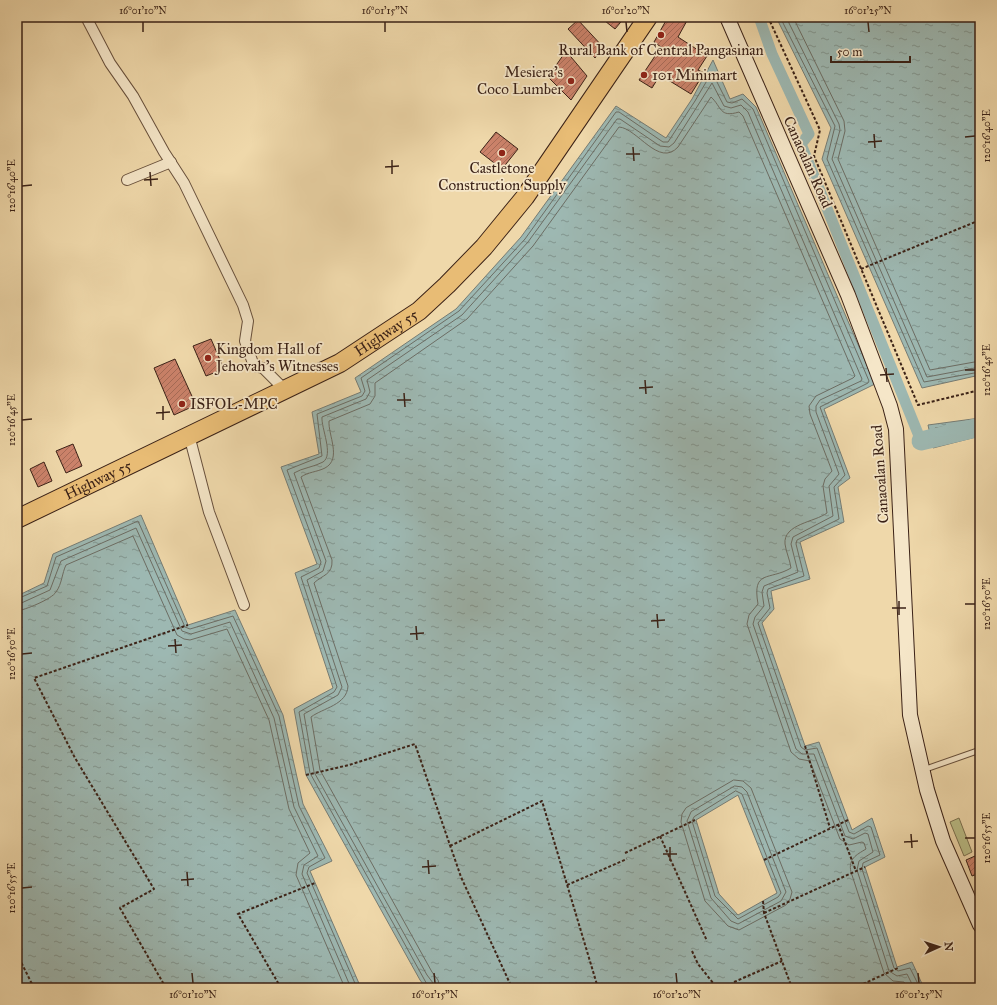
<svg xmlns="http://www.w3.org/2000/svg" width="997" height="1005" font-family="'IM FELL Great Primer',serif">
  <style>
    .green { fill: #bbbe87; stroke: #7b704f }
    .water { fill: url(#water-ripples); stroke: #767c74; fill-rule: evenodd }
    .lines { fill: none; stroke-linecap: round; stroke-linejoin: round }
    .shore { stroke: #6c6d64; stroke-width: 1 }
    .canal { stroke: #9db8b2; stroke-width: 11 }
    .river { stroke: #9db8b2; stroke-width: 19 }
    .building { fill: url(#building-hatch); stroke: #3b2217 }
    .lane-casing { stroke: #68503c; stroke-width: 7 }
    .street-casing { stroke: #68503c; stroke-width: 12 }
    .secondary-casing { stroke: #3b2217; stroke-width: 16 }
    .highway-casing { stroke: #3b2217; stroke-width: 20 }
    .path { stroke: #3b2217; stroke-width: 2; stroke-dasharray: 3 2; stroke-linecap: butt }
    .lane { stroke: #f5e6c8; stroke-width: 5 }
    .street { stroke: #f5e6c8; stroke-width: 10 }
    .secondary { stroke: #f5e6c8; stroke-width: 14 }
    .highway { stroke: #e8bc75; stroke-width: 18 }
    .ticks { fill: none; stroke: #3b2217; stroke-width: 1.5 }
    .poi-dot { fill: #8f2418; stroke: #f5e6c8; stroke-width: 1.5 }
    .labels { text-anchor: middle; stroke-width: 3.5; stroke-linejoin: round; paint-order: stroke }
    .poi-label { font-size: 15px; fill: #3b2217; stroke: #f5e6c8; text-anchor: start }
    .street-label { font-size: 15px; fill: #3b2217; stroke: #f5e6c8 }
    .neatline { fill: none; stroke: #3b2217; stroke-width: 1.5 }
    .ticks-label { font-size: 10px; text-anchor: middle; fill: #3b2217 }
  </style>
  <defs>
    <pattern id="water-ripples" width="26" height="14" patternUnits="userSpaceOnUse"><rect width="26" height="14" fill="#9db8b2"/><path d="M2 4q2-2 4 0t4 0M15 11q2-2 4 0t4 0" fill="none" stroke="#819590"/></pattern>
    <pattern id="building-hatch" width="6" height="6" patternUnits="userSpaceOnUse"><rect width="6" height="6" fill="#cb826a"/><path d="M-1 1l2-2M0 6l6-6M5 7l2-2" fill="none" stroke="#a66a56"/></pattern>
  </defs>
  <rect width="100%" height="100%" fill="#efd8aa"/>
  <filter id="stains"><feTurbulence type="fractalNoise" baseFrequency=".005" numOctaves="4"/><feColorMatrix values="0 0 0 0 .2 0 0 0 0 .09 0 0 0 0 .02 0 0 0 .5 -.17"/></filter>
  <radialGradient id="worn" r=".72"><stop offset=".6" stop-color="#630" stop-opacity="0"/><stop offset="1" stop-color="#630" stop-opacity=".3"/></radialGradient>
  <path class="green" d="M 959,818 L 972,852 L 964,856 L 950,822 Z"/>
  <g class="water">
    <path d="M 776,17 L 980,17 L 980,375 L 922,388 L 822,159 L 831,128 Z"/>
    <path d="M 713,60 L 730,99 L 743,94 L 756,107 L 875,384 L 824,409 L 850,478 L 838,487 L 844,522 L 800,542 L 810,579 L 771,591 L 774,609 L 762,623 L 805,746 L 819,742 L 852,830 L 872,818 L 885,857 L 865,867 L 897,967 L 912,962 L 924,988 L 426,988 L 420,980 L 306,775 L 294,709 L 333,688 L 295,573 L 317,564 L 281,467 L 319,454 L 312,412 L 361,392 L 355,378 L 456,309 L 521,237 L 616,106 L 666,138 L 692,99 ZM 738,795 L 777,893 L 738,915 L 719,894 L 696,820 Z"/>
    <path d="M 980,418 L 980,436 L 933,448 L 928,425 Z"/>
    <path d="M 141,515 L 188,625 L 235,610 L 283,715 L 303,804 L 332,861 L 310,871 L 361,988 L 17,988 L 17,596 L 44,583 L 53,554 Z"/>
  </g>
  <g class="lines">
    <g class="shore">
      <path d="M 780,17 L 835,126 L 827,159 L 924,382 L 980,372"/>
      <path d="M 786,17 L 839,124 L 840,130 L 832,159 L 927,377 L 980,367"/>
      <path d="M 793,17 L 844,121 L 845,131 L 838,159 L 930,370 L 980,361"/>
      <path d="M 980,422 L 935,428 L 933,430 L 938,442 L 980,432"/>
      <path d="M 17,599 L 47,586 L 56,557 L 138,521 L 185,627 L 190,629 L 233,616 L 279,716 L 299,806 L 325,858 L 309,867 L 307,873 L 357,988"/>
      <path d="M 17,605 L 50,590 L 61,561 L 136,528 L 182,631 L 191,634 L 230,622 L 274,718 L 294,807 L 318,856 L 304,865 L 302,874 L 351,988"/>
      <path d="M 17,611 C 25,610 52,599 56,592 C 62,584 62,573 66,565 L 133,536 L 177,635 L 184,639 L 190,640 L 227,629 L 269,720 L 289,809 L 310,853 L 298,863 L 296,875 L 345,988"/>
      <path d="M 734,780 L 743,781 L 751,788 L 792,892 L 790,899 L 786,905 L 739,930 L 728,926 L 705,901 L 681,822 L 682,814 L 686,808 Z"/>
      <path d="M 735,786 L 742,787 L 747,792 L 786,892 L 781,901 L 738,924 L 731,921 L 711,898 L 687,821 L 691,812 Z"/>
      <path d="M 736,791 L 742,794 L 781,893 L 778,897 L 738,919 L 715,896 L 692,821 L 694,817 Z"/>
      <path d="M 429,988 L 310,773 L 299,712 L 334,692 L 337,687 L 301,577 L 319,568 L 321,562 L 287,470 L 322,456 L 317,414 L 362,396 L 365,391 L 361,378 L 459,311 L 525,239 L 616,112 L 619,112 L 663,142 L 668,142 L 695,101 L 712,72 L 727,102 L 732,103 L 742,99 L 753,109 L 869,381 L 868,383 L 820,407 L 845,475 L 834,487 L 839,519 L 797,540 L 796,544 L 804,576 L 768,589 L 767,593 L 770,608 L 758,623 L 801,747 L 805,750 L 817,748 L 849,832 L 854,834 L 868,826 L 871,827 L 880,855 L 863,863 L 862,869 L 894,968 L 898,971 L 910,968 L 920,988"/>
      <path d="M 434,988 L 433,983 L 427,975 L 314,772 L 304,714 L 338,695 L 342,687 L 307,580 L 323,571 L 326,561 L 294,473 C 302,468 314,467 323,462 C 334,455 321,428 322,417 L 366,399 L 370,392 L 367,380 L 462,315 L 528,242 L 617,119 L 620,119 L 660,146 L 669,147 L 674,143 L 712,83 L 724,106 L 731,108 L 741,105 L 748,112 L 862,379 L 861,381 L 820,400 L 816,406 L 816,412 L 839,474 L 829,486 L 833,516 L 793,537 L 791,544 L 798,572 L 764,586 L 762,592 L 764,606 L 755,617 L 753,624 L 796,749 L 802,754 L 814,754 L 845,836 L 853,839 L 865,833 L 868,834 L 873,852 L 859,861 L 857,870 L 889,971 L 897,976 L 907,974 L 914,988"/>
      <path d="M 440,988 L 438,980 L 432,972 L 320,770 L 311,717 C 323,708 347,705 348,686 L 314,583 C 322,575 333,575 332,560 L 301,477 C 308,472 317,472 325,468 C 342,459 328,435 329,421 L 370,404 L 375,396 L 375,383 L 467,319 L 533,246 L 619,127 C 637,128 659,168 678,147 L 711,97 C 722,107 719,118 739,112 L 743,116 L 855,376 L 853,378 L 816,396 L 809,406 L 810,414 L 832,471 L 825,479 L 823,486 L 827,513 C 815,522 783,524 785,544 C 786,552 790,560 791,568 C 769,581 752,569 758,604 L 749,615 L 747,624 L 791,752 L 799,759 L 810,761 L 840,839 L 849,845 L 862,842 L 864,843 L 866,849 C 856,855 848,859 851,872 L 884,973 L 893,981 L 904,982 L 908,988"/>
    </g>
    <path class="canal" d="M 759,17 L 772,54 L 809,134 L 801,144 L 921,441"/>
    <path class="river" d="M 921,441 L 980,427"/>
  </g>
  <g class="building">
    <path d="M 600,17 L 625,17 L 615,29 Z"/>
    <path d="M 668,17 L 689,17 L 678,37 L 707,56 L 698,70 L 704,73 L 691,94 L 660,75 L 652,88 L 639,80 L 661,47 L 654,42 Z"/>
    <path d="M 578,20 L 604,48 L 595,58 L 568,29 Z"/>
    <path d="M 566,51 L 587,76 L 571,100 L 548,77 Z"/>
    <path d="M 496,132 L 518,149 L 502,169 L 480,152 Z"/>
    <path d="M 211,339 L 224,369 L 206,376 L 193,346 Z"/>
    <path d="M 175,359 L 196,405 L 174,415 L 154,368 Z"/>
    <path d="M 73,444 L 82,466 L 66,473 L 56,451 Z"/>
    <path d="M 44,462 L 52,481 L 38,487 L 30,469 Z"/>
    <path d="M 975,856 L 980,873 L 972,876 L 966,860 Z"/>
  </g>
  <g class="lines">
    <defs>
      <path id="lane" d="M 923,770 L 980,750"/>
      <g id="street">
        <path d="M 86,17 L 110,63 L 133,96 L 164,152 L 184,183 L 243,305 L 248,321 L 245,341 L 254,366 L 263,368 L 285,390"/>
        <path d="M 127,180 L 171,162"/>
        <path d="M 189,435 L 209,512 L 244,605"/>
      </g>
      <path id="secondary" d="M 727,17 L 848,295 L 890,406 L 896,429 L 910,715 L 927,790 L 943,841 L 980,925"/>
      <g id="highway">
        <path id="s1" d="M 17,519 L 340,363 L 419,311 L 447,285 L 484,247 L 525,197 L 648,17"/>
      </g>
    </defs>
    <use href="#lane" class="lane-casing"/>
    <use href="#street" class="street-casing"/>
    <use href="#secondary" class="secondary-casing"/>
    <use href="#highway" class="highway-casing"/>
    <g class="path">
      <path d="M 768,17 L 820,130 L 814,156 L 918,405 L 980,390"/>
      <path d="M 861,269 L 980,220"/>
      <path d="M 805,746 L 830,828"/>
      <path d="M 306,775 L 349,765 L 415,744 L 461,877 L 512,988"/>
      <path d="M 838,824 L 856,871"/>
      <path d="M 660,836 L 707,941"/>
      <path d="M 450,846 L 542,801 L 598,988"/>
      <path d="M 625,853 L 695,820"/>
      <path d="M 764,860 L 848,820"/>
      <path d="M 567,885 L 627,859"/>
      <path d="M 763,901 L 764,913 L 792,988"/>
      <path d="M 764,913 L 865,867"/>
      <path d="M 692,951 L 698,964 L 717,988"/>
      <path d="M 17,954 L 34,988"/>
      <path d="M 734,982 L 782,961"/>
      <path d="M 166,988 L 120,908 L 154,889 L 75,758 L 34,678 L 188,625"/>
      <path d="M 281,988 L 238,914 L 315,883"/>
      <path d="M 854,988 L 898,968"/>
    </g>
    <use href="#lane" class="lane"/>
    <use href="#street" class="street"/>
    <use href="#secondary" class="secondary"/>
    <use href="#highway" class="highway"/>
  </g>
  <path class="ticks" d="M 143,22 L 143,32M 385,22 L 385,32M 626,22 L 627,32M 868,22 L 869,32M 874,134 L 875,148M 965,137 L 975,136M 868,142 L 882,141M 633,147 L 634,161M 626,154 L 640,154M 392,160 L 392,174M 385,167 L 399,166M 150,172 L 151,186M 144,180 L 158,179M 22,186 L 32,185M 886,368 L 887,382M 965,370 L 975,370M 880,375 L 894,374M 645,380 L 646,394M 639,388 L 653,387M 404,393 L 405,407M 397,400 L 411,400M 163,406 L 163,420M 156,413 L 170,412M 22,420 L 32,419M 899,601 L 899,615M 965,604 L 975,604M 892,608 L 906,608M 657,614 L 658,628M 651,621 L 665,620M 416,626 L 417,640M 410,634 L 424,633M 175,639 L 176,653M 168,646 L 182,645M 22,654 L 32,653M 911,834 L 912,848M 965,838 L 975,838M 904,842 L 918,841M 670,847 L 670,861M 663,854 L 677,854M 428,860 L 429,874M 422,867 L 436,866M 187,872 L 188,886M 181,880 L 194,879M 22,888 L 32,887M 192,973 L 193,983M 434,973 L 435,983M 676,973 L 677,983M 918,973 L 919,983"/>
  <g class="poi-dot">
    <circle cx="661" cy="35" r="4"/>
    <circle cx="644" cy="75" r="4"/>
    <circle cx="571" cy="81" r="4"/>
    <circle cx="502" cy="153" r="4"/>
    <circle cx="208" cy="358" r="4"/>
    <circle cx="182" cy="404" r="4"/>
  </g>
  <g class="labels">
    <g class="poi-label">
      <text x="661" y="55" text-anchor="middle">Rural Bank of Central Pangasinan</text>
      <text x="563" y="77" text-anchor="end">Mesiera's<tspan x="563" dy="17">Coco Lumber</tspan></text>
      <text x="652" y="80">101 Minimart</text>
      <text x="502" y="173" text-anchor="middle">Castletone<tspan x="502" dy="17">Construction Supply</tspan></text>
      <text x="216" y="354">Kingdom Hall of<tspan x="216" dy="17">Jehovah's Witnesses</tspan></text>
      <text x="190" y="409">ISFOL-MPC</text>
    </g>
    <g class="street-label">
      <text transform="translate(808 162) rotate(66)" y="5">Canaoalan Road</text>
      <text dy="5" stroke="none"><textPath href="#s1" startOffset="414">Highway 55</textPath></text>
      <text transform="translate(880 474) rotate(-94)" y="5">Canaoalan Road</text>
      <text dy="5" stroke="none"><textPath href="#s1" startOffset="90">Highway 55</textPath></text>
    </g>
  </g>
  <rect width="997" height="1005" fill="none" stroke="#efd8aa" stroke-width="44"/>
  <g transform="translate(939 947) rotate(87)" stroke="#f5e6c8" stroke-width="3" paint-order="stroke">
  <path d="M0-3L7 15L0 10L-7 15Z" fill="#3b2217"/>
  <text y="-6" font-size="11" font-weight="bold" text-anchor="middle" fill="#3b2217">N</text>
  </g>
  <path d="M831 56v6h79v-6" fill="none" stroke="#3b2217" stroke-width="2"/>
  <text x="837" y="56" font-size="12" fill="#3b2217" stroke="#f5e6c8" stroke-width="3" paint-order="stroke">50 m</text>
  <rect x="22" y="22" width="953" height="961" class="neatline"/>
  <g class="ticks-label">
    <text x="143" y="14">16°01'10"N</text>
    <text x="385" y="14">16°01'15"N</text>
    <text x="626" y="14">16°01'20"N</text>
    <text x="868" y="14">16°01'25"N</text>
    <text transform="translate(986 136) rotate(-90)" y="4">120°16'40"E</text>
    <text transform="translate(11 186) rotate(-90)" y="4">120°16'40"E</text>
    <text transform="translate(986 370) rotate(-90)" y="4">120°16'45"E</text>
    <text transform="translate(11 420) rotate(-90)" y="4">120°16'45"E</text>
    <text transform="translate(986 604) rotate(-90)" y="4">120°16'50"E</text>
    <text transform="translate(11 654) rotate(-90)" y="4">120°16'50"E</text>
    <text transform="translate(986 838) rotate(-90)" y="4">120°16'55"E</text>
    <text transform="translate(11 888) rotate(-90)" y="4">120°16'55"E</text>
    <text x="193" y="998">16°01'10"N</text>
    <text x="435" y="998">16°01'15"N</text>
    <text x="677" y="998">16°01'20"N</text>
    <text x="919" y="998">16°01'25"N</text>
  </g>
  <rect width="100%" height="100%" filter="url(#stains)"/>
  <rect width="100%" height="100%" fill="url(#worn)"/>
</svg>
